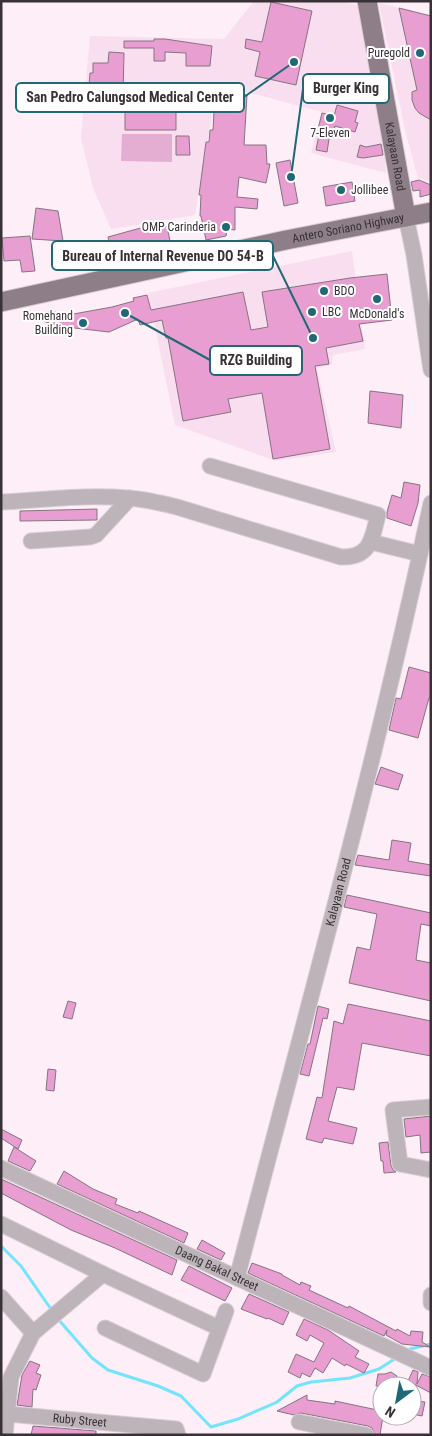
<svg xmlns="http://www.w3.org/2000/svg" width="432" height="1436" font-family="'Roboto Condensed',sans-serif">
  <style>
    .built { fill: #f8deef }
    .grass { fill: #e4aed3 }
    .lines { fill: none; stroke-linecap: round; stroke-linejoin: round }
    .stream { stroke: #72e4fc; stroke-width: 3 }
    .building { fill: #e89ed1; stroke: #85747f }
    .minor-casing { stroke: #daccd5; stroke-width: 17 }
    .major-casing { stroke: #daccd5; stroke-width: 21 }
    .minor { stroke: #bcb4b9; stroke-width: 15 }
    .major { stroke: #8d7e88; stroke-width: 19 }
    .poi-dot { fill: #216876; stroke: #fff; stroke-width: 2 }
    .labels { text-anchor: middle; stroke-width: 4; stroke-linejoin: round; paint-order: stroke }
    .poi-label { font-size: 12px; fill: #383136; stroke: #fff; text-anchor: end }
    .street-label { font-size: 12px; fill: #383136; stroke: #fff }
    .leader { fill: none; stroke: #216876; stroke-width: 2 }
    .callout-dot { fill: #216876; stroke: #fff; stroke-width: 2 }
    .callout { fill: #fff; stroke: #216876; stroke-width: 2 }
    .callout-label { font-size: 14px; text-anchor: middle; font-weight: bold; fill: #383136 }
  </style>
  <rect width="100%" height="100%" fill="#feeef8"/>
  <g class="built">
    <path d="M 254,1 L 342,1 L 357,5 L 382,129 L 386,173 L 311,153 L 322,112 L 217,84 L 195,215 L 111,229 L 93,188 L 81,138 L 90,36 L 224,39 Z"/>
    <path d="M 379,3 L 431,16 L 431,182 L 418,178 L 405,130 Z"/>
    <path d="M 352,251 L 365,349 L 333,355 L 332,365 L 317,368 L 336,452 L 276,461 L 175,425 L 148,293 Z"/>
  </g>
  <path class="grass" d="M 122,134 L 172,134 L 172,162 L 121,161 Z"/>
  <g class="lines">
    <g class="stream">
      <path d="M 1,1246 L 21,1266 L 53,1312"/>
      <path d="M 58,1319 L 92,1358 L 108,1370 L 158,1386 L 181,1396 L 211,1427 L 238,1419 L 277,1402 L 297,1386 L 311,1382 L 350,1378 L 379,1369 L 396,1358"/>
      <path d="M 405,1352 L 410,1349 L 431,1344"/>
    </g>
  </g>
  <g class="building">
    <path d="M 271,2 L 312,11 L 296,85 L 255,76 L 260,52 L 245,48 L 246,39 L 262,42 Z"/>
    <path d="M 399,8 L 431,16 L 431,120 L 419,113 L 415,108 L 412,100 L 412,92 L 417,90 Z"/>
    <path d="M 154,39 L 165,39 L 212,46 L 210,66 L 186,66 L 186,53 L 165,52 L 165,61 L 154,61 L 154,48 L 124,48 L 124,41 L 154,41 Z"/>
    <path d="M 109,52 L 124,53 L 123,94 L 101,92 L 100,98 L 88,97 L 90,73 L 93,73 L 93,63 L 108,63 Z"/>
    <path d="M 215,93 L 247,95 L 244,145 L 266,145 L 267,164 L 270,164 L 266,183 L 239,177 L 237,197 L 258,199 L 257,209 L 235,207 L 235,230 L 227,229 L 226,236 L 206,240 L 201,216 L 200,216 L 201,195 L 199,195 L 206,142 L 209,142 L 210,130 L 213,130 Z"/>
    <path d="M 337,105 L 358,111 L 355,122 L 358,123 L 355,132 L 335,126 L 333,134 L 330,133 L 327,152 L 316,150 L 320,130 L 318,129 L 322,113 L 334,116 Z"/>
    <path d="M 125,109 L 176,110 L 176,130 L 125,130 Z"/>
    <path d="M 176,136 L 189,136 L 190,155 L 176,155 Z"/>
    <path d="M 381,144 L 383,155 L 363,158 L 357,157 L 360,145 L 366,147 Z"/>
    <path d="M 290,160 L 298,203 L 284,206 L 276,163 Z"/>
    <path d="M 419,180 L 431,185 L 431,194 L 420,197 L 420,190 L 413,191 L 411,182 Z"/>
    <path d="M 352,182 L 355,201 L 326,206 L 323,187 Z"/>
    <path d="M 36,208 L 58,211 L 63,241 L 32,239 Z"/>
    <path d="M 155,224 L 156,228 L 167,226 L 170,241 L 159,243 L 160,252 L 153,253 L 151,247 L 134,251 L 136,256 L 126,258 L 125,254 L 122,254 L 118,246 L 110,248 L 108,237 Z"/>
    <path d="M 30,236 L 35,271 L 22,272 L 20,260 L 4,261 L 2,238 Z"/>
    <path d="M 387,274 L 392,320 L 359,324 L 363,341 L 326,348 L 329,364 L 315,366 L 330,449 L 273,459 L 262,393 L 228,399 L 231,412 L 183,421 L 168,338 L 166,338 L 162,320 L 140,325 L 138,319 L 109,332 L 66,327 L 26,317 L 50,311 L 68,315 L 112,307 L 134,301 L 133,298 L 147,295 L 151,310 L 243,292 L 251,330 L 268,327 L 262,292 L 350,278 Z"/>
    <path d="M 370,391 L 403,395 L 401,428 L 368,423 Z"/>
    <path d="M 404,482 L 420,485 L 418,503 L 411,526 L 387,518 L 387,512 L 392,495 L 401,498 Z"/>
    <path d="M 97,509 L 97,520 L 20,521 L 20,511 Z"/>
    <path d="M 409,667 L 431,673 L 431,698 L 429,698 L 418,738 L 389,730 L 396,698 L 401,699 Z"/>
    <path d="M 381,767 L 403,775 L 398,790 L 375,784 Z"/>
    <path d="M 392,840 L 411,843 L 408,861 L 431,865 L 431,876 L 355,865 L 358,855 L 389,860 Z"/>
    <path d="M 347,895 L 431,913 L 431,926 L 421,924 L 416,960 L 431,963 L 431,1001 L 349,983 L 357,947 L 370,950 L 377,914 L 344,907 Z"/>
    <path d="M 68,1001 L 76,1003 L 72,1019 L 63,1017 Z"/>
    <path d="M 348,1004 L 431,1021 L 431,1056 L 362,1043 L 354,1090 L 337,1087 L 328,1121 L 357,1128 L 353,1144 L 324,1138 L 322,1143 L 306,1139 L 317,1097 L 322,1098 L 334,1021 L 343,1024 Z"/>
    <path d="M 318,1006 L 329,1009 L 327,1019 L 323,1018 L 309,1076 L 300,1074 L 308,1044 L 310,1044 Z"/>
    <path d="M 48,1069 L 56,1070 L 54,1091 L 46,1090 Z"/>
    <path d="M 431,1116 L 431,1152 L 421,1153 L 420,1135 L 406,1137 L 404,1119 Z"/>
    <path d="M 1,1129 L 22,1140 L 18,1149 L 1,1138 Z"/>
    <path d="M 388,1142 L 391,1165 L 393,1170 L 396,1172 L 384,1173 L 383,1161 L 381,1161 L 379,1143 Z"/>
    <path d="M 14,1147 L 36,1161 L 30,1171 L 8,1161 Z"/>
    <path d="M 64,1171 L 93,1189 L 117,1199 L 115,1204 L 138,1213 L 139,1211 L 188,1233 L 184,1243 L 57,1184 Z"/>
    <path d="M 1,1179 L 177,1260 L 172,1275 L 115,1248 L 71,1230 L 1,1193 Z"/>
    <path d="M 202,1240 L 225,1253 L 221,1260 L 197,1249 Z"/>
    <path d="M 252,1263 L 282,1274 L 282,1275 L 300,1285 L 301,1282 L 311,1286 L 309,1290 L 348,1308 L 349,1306 L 396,1331 L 397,1329 L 410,1336 L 411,1331 L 423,1332 L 422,1342 L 430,1347 L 402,1344 L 386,1335 L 387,1330 L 384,1336 L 248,1273 Z"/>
    <path d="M 189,1266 L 232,1288 L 225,1301 L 181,1280 Z"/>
    <path d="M 249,1294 L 289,1312 L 283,1325 L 268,1318 L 267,1319 L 241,1309 Z"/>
    <path d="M 304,1319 L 328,1330 L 359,1351 L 355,1357 L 369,1364 L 364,1373 L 346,1364 L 345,1366 L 332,1358 L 323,1373 L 315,1368 L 310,1377 L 302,1373 L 300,1378 L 288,1372 L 296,1354 L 314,1362 L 324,1343 L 310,1335 L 307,1341 L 296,1335 Z"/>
    <path d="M 30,1361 L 40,1365 L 36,1373 L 41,1375 L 36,1390 L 33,1389 L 32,1407 L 17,1405 L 22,1375 Z"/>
    <path d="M 413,1370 L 418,1372 L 417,1384 L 422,1374 L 431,1377 L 431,1393 L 408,1381 Z"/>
    <path d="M 391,1372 L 397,1376 L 395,1386 L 376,1386 L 378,1374 L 385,1374 Z"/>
    <path d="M 307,1395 L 307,1400 L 335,1404 L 335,1401 L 382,1411 L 383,1416 L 380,1435 L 375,1435 L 372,1428 L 368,1426 L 301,1413 L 294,1415 L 277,1411 Z"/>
    <path d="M 412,1400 L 425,1402 L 422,1416 L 412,1414 Z"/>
    <path d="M 33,1426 L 96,1431 L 96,1435 L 31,1435 Z"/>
  </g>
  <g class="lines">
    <defs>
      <g id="minor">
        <path d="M 406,217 L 414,255 L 431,370"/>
        <path d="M 1,502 C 43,500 86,494 128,498 C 144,499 161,503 177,507 L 341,557 C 371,558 372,538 378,515 L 210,466"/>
        <path d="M 31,541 L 90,537 L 96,535 L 130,498"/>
        <path d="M 371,542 L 420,554"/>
        <path d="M 431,1107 L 393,1110 L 400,1164 L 431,1170"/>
        <path id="s1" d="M 1,1168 L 431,1368"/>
        <path d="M 1,1224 L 103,1274 L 219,1328"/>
        <path id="s2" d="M 237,1278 C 304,1020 376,764 431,503"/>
        <path d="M 431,1295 L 431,1303"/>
        <path d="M 1,1297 L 33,1333"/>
        <path d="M 105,1328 L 203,1374 L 226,1311"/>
        <path id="s3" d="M 8,1414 L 176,1429 L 178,1435"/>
        <path d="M 299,1422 L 366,1435"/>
        <path d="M 5,1435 L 11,1377 L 33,1333 L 103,1274"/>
      </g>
      <g id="major">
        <path id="s4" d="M 367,1 L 406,217"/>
        <path id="s5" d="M 1,302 L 286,240 L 431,212"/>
      </g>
    </defs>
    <use href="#minor" class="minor-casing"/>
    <use href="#major" class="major-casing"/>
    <use href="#minor" class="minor"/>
    <use href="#major" class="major"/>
  </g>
  <g class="poi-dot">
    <circle cx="420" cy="53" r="5"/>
    <circle cx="330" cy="118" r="5"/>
    <circle cx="341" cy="190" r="5"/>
    <circle cx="226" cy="227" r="5"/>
    <circle cx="324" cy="291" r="5"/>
    <circle cx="377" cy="299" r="5"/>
    <circle cx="312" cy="312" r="5"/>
    <circle cx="83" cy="323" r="5"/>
  </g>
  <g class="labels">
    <g class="poi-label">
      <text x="410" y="57">Puregold</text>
      <text x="330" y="137" text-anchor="middle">7-Eleven</text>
      <text x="351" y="194" text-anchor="start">Jollibee</text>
      <text x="216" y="231">OMP Carinderia</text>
      <text x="334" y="295" text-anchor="start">BDO</text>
      <text x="322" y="316" text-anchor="start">LBC</text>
      <text x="377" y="318" text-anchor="middle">McDonald's</text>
      <text x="73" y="320">Romehand<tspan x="73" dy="14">Building</tspan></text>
    </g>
    <g class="street-label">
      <text dy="4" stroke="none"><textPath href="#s4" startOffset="158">Kalayaan Road</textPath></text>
      <text dy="4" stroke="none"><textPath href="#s5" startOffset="355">Antero Soriano Highway</textPath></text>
      <text dy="4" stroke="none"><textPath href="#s2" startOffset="399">Kalayaan Road</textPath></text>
      <text dy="4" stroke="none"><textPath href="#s1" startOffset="238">Daang Bakal Street</textPath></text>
      <text dy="4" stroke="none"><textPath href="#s3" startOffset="72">Ruby Street</textPath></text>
    </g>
  </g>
  <path class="leader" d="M291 177L303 89M294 62L244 97M313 338L273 256M125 313L210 360"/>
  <g class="callout-dot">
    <circle cx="291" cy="177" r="5"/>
    <circle cx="294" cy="62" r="5"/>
    <circle cx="313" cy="338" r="5"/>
    <circle cx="125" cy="313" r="5"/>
  </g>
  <g class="callout">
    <rect x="303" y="74" width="86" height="29" rx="5"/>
    <rect x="16" y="83" width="228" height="29" rx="5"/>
    <rect x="52" y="241" width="221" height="29" rx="5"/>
    <rect x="210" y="346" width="92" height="29" rx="5"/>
  </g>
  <g class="callout-label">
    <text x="346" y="93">Burger King</text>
    <text x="130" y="102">San Pedro Calungsod Medical Center</text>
    <text x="163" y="261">Bureau of Internal Revenue DO 54-B</text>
    <text x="256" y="365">RZG Building</text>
  </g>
  <rect width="432" height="1436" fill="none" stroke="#383136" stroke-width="5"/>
  <g transform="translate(397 1401) rotate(212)"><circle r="24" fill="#ffffff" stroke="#afadaf"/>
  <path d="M0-4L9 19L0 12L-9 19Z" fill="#216876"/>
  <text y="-8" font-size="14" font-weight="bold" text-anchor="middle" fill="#383136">N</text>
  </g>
</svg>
